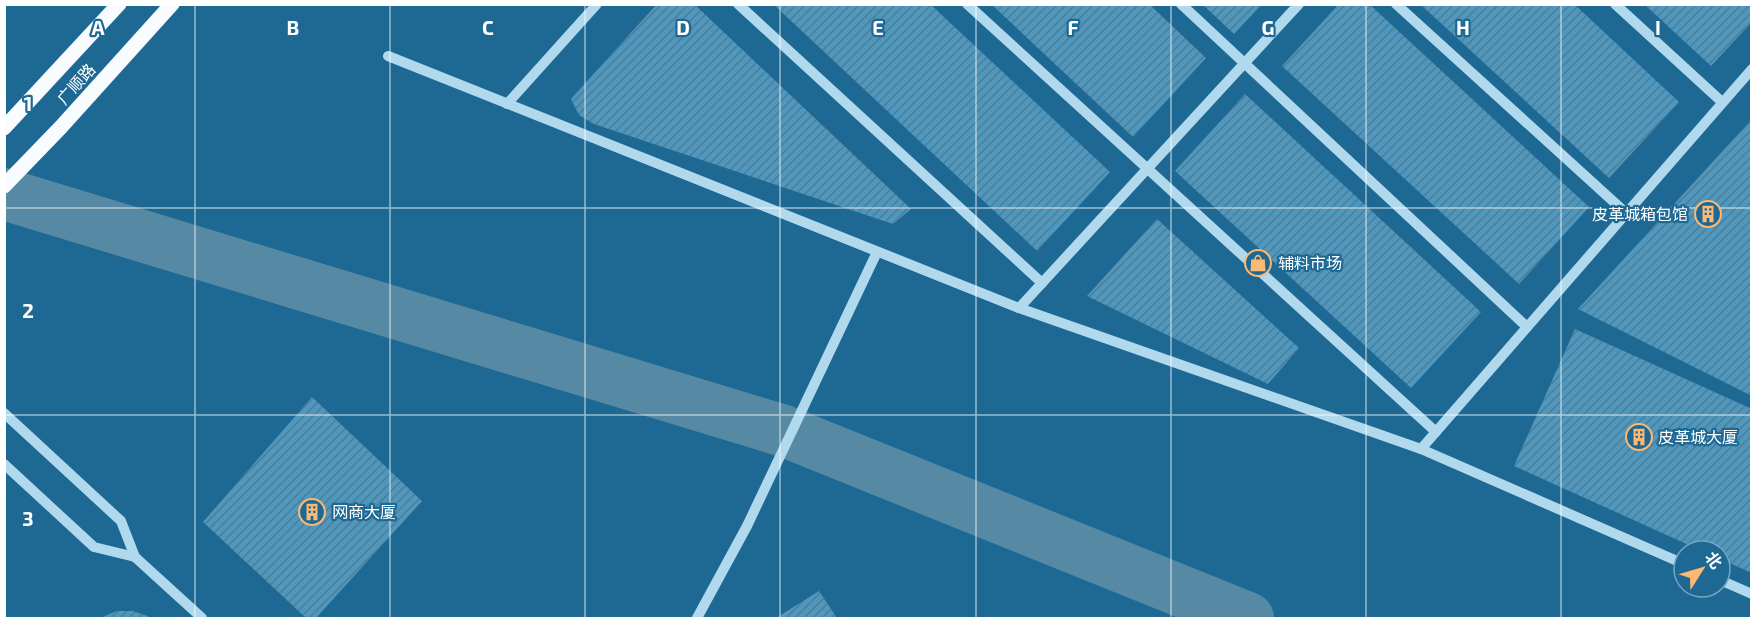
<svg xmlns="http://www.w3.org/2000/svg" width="1756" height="623" font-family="'Exo 2','Noto Sans SC',sans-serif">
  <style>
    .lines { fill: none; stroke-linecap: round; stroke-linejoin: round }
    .river { stroke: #5589a4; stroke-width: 52 }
    .building { fill: url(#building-hatch) }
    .minor { stroke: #b1d9ee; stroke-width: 10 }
    .major { stroke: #f8fcff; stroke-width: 15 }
    .grid { fill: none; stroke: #fff; stroke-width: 1.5; stroke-opacity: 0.55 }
    .labels { text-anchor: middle; stroke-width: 4.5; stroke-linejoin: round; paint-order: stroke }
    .street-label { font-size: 16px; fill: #fff; stroke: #1e6994 }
    .poi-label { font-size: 16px; fill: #fff; stroke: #1e6994; text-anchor: start }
    .grid-label { font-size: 20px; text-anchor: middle; font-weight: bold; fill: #fff; stroke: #1e6994; stroke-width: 4.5; stroke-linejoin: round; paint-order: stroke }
  </style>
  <defs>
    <pattern id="building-hatch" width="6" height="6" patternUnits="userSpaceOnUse" patternTransform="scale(1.5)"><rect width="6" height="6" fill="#4f97bd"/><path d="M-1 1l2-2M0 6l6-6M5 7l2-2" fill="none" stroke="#4e7d95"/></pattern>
  </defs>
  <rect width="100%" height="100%" fill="#1e6994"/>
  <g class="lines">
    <path class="river" d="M 4,194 L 784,431 L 1248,618"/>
  </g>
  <g class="building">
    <path d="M 657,4 L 694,4 L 911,209 L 893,224 L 594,124 L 579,115 L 571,99 Z"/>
    <path d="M 773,4 L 930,4 L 1110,172 L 1037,251 Z"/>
    <path d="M 991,4 L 1149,4 L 1206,58 L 1133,137 Z"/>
    <path d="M 1202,4 L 1262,4 L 1234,34 Z"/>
    <path d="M 1339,4 L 1369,4 L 1589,207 L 1519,284 L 1282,66 Z"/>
    <path d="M 1420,4 L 1574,4 L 1679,102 L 1609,178 Z"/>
    <path d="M 1644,4 L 1752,4 L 1752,22 L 1711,66 Z"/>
    <path d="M 1245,94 L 1481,312 L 1411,388 L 1175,171 Z"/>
    <path d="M 1752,119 L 1752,396 L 1578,309 Z"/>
    <path d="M 1157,219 L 1299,348 L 1268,384 L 1087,296 Z"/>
    <path d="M 1575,329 L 1752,409 L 1752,573 L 1720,559 L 1720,551 L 1702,551 L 1514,466 Z"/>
    <path d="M 312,397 L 422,501 L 316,618 L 306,618 L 203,522 Z"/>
    <path d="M 819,591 L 837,618 L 776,618 Z"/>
    <path d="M 117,611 L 133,611 L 153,618 L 100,618 Z"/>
  </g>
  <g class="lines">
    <g class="minor">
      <path d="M 738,4 L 1042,283"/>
      <path d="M 967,4 L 1436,432"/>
      <path d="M 1181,4 L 1527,327"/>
      <path d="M 1396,4 L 1626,213"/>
      <path d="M 1615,4 L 1722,102"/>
      <path d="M 388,56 L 1019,308 L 1421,449 L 1684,564"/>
      <path d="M 507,104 L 597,4"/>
      <path d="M 1019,308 L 1299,4"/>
      <path d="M 4,413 L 121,521 L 135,557 L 202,618"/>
      <path d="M 1421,449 L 1752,69"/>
      <path d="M 4,464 L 94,547 L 135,557"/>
      <path d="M 1720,580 L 1752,594"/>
      <path d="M 697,618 L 747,526 L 877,252"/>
    </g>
    <g class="major">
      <path d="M 4,128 L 119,4"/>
      <path d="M 4,186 L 61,127 L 172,4"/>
    </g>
  </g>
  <path class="grid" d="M 195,4 L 195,618M 390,4 L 390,618M 585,4 L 585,618M 780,4 L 780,618M 976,4 L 976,618M 1171,4 L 1171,618M 1366,4 L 1366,618M 1561,4 L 1561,618M 4,208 L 1752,208M 4,415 L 1752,415"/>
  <defs>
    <symbol id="building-ring" viewBox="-11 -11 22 22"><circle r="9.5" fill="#1e6994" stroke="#fdb871" stroke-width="1.5"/><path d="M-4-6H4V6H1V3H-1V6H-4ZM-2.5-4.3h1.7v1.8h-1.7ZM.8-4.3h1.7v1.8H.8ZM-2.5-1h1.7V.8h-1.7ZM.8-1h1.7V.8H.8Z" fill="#fdb871"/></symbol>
    <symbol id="shop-ring" viewBox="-11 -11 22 22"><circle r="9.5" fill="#1e6994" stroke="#fdb871" stroke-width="1.5"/><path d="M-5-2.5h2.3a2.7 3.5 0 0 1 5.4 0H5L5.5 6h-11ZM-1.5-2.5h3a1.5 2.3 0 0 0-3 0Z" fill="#fdb871"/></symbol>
  </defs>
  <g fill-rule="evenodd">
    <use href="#building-ring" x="1693" y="199" width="30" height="30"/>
    <use href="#shop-ring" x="1243" y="248" width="30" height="30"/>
    <use href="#building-ring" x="1624" y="422" width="30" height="30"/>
    <use href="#building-ring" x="297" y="497" width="30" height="30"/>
  </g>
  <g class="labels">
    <g class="street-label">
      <text transform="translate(76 84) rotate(-48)" y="6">广顺路</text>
    </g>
    <g class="poi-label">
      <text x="1688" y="220" text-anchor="end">皮革城箱包馆</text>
      <text x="1278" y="269">辅料市场</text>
      <text x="1658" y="443">皮革城大厦</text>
      <text x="332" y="518">网商大厦</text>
    </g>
  </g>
  <g class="grid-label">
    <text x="98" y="35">A</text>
    <text x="293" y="35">B</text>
    <text x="488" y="35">C</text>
    <text x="683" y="35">D</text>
    <text x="878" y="35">E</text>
    <text x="1073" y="35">F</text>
    <text x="1268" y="35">G</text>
    <text x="1463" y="35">H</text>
    <text x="1658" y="35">I</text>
    <text x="28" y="111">1</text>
    <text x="28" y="318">2</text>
    <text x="28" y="526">3</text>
  </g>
  <rect width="1756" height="623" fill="none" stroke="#ffffff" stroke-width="12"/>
  <g transform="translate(1702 569) rotate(53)"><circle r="28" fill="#1e6994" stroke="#78a5bf" stroke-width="1.5"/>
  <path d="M0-4.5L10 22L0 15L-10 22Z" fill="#fdb871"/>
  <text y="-9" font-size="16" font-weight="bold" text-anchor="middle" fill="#ffffff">北</text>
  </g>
</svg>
